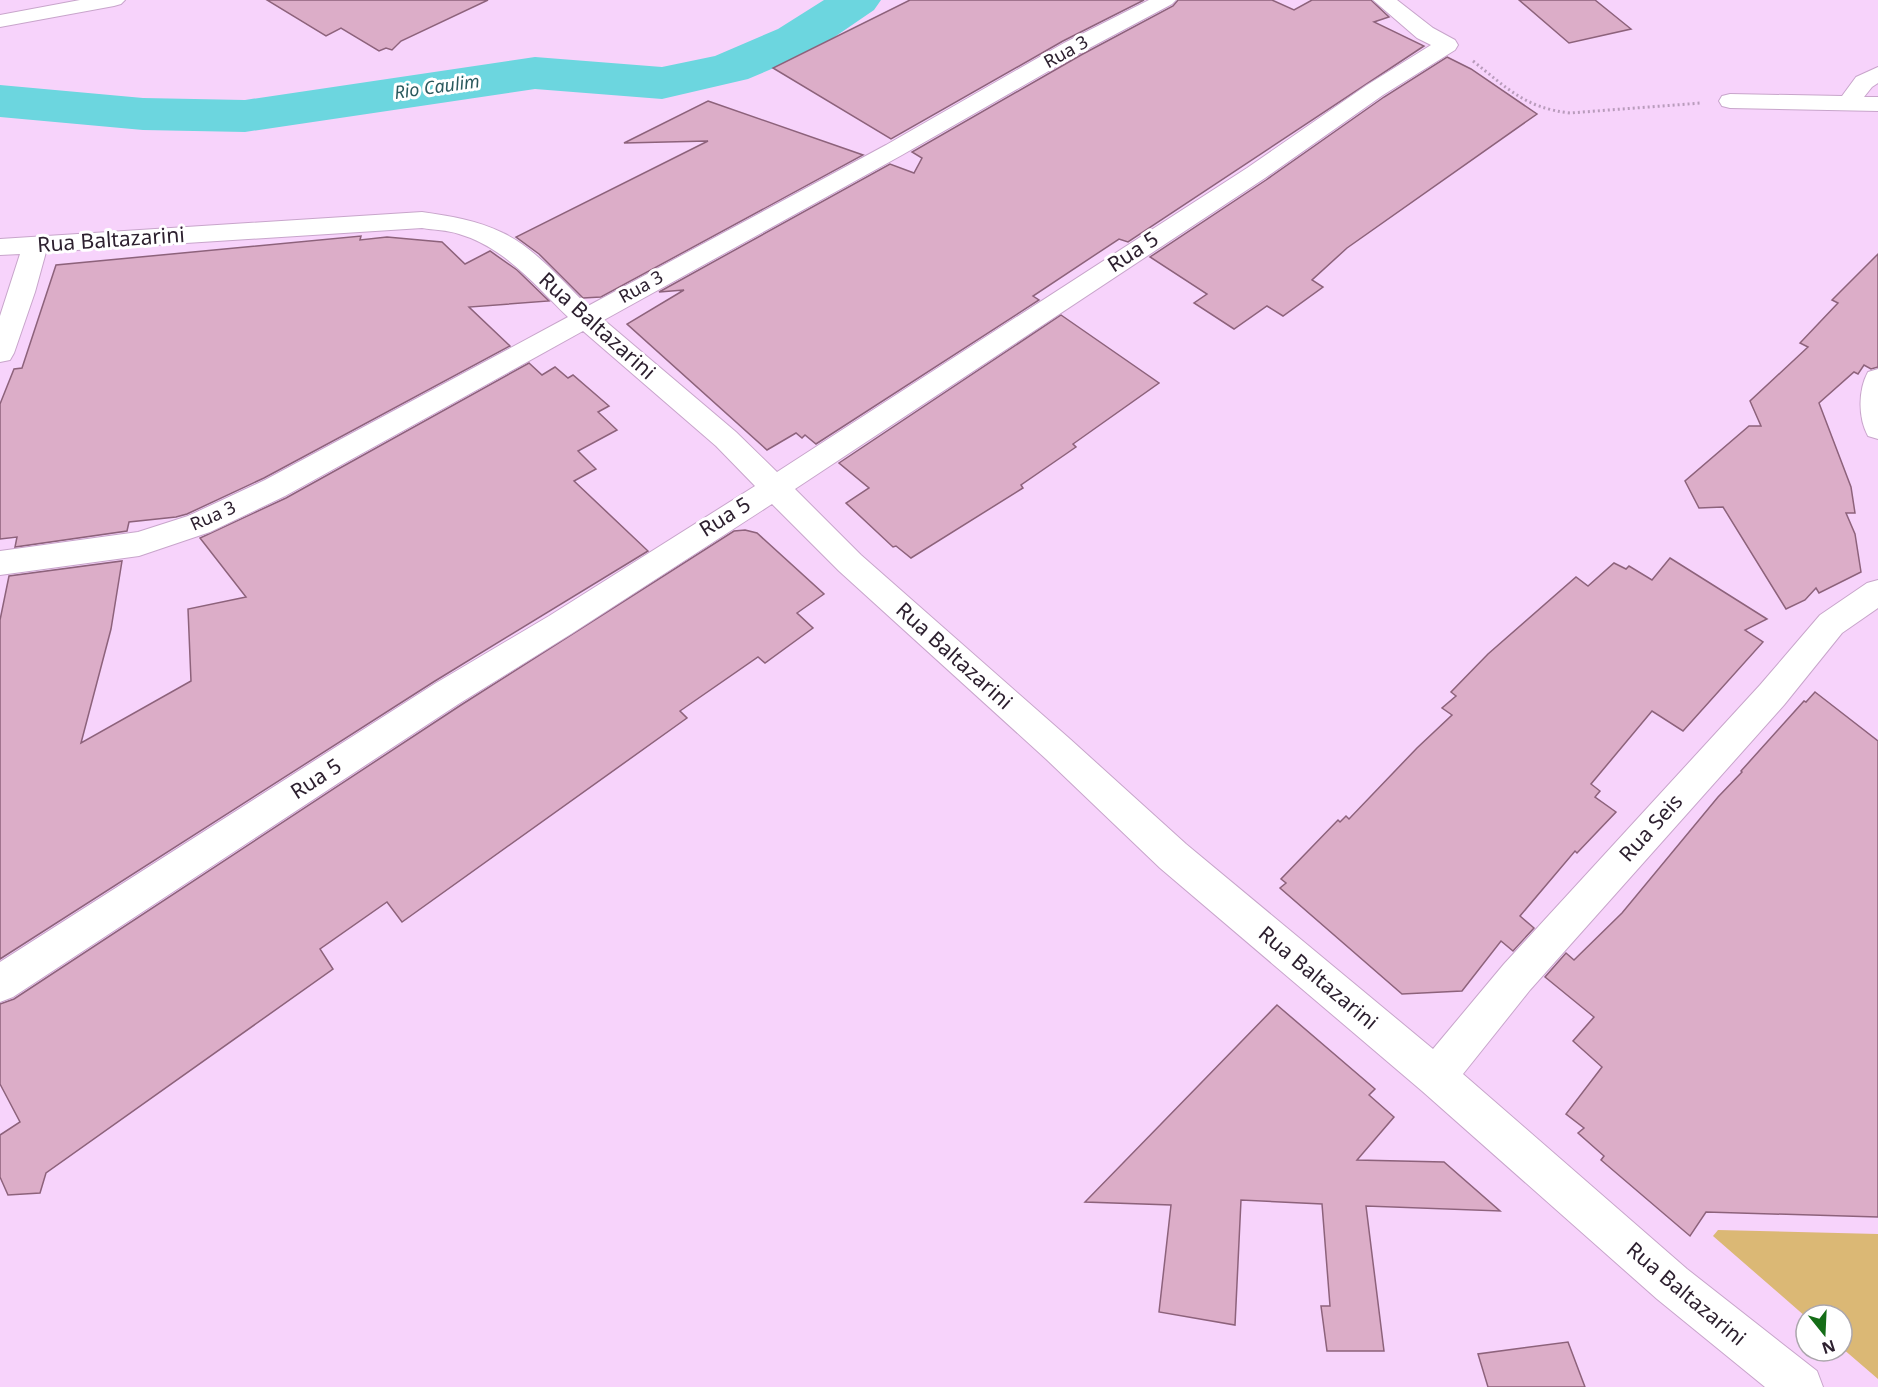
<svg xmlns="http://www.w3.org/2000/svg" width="1878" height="1387" font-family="'Noto Sans',sans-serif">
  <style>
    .green { fill: #dbb875 }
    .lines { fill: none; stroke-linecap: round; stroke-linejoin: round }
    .river { fill: #6cd6df; fill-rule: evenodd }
    .building { fill: #dcadc8; stroke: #8d627b; stroke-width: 1.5 }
    .minor-casing { stroke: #c8a5cb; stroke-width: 2 }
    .major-casing { stroke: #c8a5cb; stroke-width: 2 }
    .path { stroke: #b99cbc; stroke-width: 3; stroke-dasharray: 2 3; stroke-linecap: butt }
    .minor { fill: #fff; fill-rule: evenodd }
    .major { fill: #fff; fill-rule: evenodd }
    .labels { text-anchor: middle; stroke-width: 6; stroke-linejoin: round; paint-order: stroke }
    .far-street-label { font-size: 18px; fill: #2d202f; stroke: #fff }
    .far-water-label { font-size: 18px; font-style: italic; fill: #2a595d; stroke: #fff }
    .street-label { font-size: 21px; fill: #2d202f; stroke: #fff }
  </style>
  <rect width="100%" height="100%" fill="#f7d3fb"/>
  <path class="green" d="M 1718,1230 L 1878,1234 L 1878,1379 L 1842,1348 L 1842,1315 L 1806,1317 L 1713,1236 Z"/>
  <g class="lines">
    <path class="river" d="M 824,0 L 881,0 L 874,10 L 814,51 L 748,79 L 662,99 L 535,89 L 245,132 L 143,130 L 0,117 L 0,85 L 143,98 L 245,100 L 535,57 L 662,67 L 715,56 L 778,29 Z"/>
  </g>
  <g class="building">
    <path d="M 267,0 L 488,0 L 401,41 L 392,50 L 386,48 L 379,51 L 341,28 L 326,36 Z"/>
    <path d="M 910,0 L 1144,0 L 1063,41 L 891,139 L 773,68 Z"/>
    <path d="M 1178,0 L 1272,0 L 1294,10 L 1312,0 L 1371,0 L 1389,17 L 1374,22 L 1424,46 L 1128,242 L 1119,239 L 1033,296 L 1039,300 L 816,444 L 805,435 L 802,438 L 796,433 L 767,450 L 627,324 L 684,290 L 659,292 L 890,164 L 914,173 L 922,158 L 912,152 L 1081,55 L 1173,6 Z"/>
    <path d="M 1519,0 L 1595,0 L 1631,29 L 1569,43 Z"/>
    <path d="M 1447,57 L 1471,69 L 1537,114 L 1347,248 L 1312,280 L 1323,287 L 1283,316 L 1267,306 L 1234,329 L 1194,303 L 1207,294 L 1150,257 L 1266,180 L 1384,97 Z"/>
    <path d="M 708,101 L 863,155 L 601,297 L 583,298 L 539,254 L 516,237 L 708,141 L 624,143 Z"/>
    <path d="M 361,236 L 360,240 L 387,237 L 442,242 L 465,264 L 490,251 L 517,270 L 549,301 L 469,307 L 510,346 L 264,478 L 187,514 L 176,517 L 129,522 L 127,531 L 15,547 L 17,537 L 0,539 L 0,404 L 14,369 L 22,368 L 56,265 Z"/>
    <path d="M 1878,254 L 1878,367 L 1871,369 L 1864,365 L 1858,374 L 1854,372 L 1819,403 L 1851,487 L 1855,513 L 1846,513 L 1855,534 L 1861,572 L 1819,593 L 1816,588 L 1805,600 L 1786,609 L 1723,507 L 1699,508 L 1685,481 L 1749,426 L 1761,426 L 1750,401 L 1808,347 L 1800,343 L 1838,303 L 1832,300 Z"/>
    <path d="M 1061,315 L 1159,383 L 1073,444 L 1076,447 L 1021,485 L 1023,488 L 911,558 L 896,546 L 893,547 L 846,503 L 869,488 L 839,463 Z"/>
    <path d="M 529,363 L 542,375 L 555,367 L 568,378 L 573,375 L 609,406 L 598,412 L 617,430 L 578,451 L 596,469 L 574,481 L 648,551 L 435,681 L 0,959 L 0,620 L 9,576 L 122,561 L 111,629 L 81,743 L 191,681 L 188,609 L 246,597 L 200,538 L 286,498 Z"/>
    <path d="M 745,530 L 757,533 L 824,594 L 797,613 L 813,628 L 765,663 L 758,657 L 680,711 L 687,718 L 402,922 L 387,902 L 320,949 L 333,969 L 46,1173 L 40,1193 L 8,1195 L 0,1177 L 0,1135 L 20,1122 L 0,1084 L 0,1004 L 14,999 L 461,705 L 734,531 Z"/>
    <path d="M 1670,558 L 1767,619 L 1745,630 L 1763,642 L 1683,731 L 1652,711 L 1591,784 L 1600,791 L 1595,797 L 1616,812 L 1577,853 L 1575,851 L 1520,916 L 1534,928 L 1513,951 L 1501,941 L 1462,991 L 1402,994 L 1280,888 L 1286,883 L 1281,879 L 1338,820 L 1340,822 L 1346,816 L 1349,819 L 1417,748 L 1452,715 L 1442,708 L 1456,696 L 1451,692 L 1488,654 L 1576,577 L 1588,586 L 1614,563 L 1626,569 L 1629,566 L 1652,580 Z"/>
    <path d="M 1815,692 L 1878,741 L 1878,1217 L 1706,1212 L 1690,1236 L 1601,1160 L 1604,1156 L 1578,1133 L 1584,1128 L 1566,1114 L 1602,1067 L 1573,1041 L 1594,1017 L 1545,977 L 1566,953 L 1574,960 L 1622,913 L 1718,797 L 1742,772 L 1741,771 L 1804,701 L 1806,702 Z"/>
    <path d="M 1277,1005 L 1375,1089 L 1369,1095 L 1394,1117 L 1357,1160 L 1444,1162 L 1500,1211 L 1366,1206 L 1384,1351 L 1327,1351 L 1321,1306 L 1330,1306 L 1322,1204 L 1241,1200 L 1235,1325 L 1159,1312 L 1171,1205 L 1085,1202 Z"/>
    <path d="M 1568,1342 L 1585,1387 L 1488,1387 L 1478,1354 Z"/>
  </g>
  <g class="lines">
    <defs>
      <g id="minor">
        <path d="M 1149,0 L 1176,0 L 1172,4 L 1080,53 L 902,155 L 604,320 L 736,432 L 777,472 L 1247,168 L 1367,85 L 1431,45 L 1417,38 L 1373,0 L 1397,0 L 1433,28 L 1455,40 L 1458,45 L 1455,50 L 1383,95 L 1265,178 L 795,489 L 861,555 L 1070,739 L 1186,844 L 1433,1049 L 1504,964 L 1760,685 L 1820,615 L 1867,583 L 1878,580 L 1878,608 L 1842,633 L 1784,705 L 1530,990 L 1463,1074 L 1687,1269 L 1817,1371 L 1823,1387 L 1765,1387 L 1657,1299 L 1422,1091 L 1160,868 L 1046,759 L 839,571 L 772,504 L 571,634 L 460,703 L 13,997 L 0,1002 L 0,962 L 436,683 L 549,616 L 755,486 L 716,446 L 583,331 L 285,496 L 210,532 L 139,556 L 0,575 L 0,551 L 138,532 L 188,516 L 265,480 L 568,317 C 535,285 504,247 459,234 C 447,230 434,230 422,228 L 46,252 L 35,292 L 14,353 L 10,360 L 0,362 L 0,316 L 20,254 L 0,255 L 0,239 L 422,212 C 450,216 477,220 503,233 C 535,248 562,281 588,306 L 886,145 L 1064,43 Z"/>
        <path d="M 1878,67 L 1878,83 L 1872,87 L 1864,97 L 1878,97 L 1878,111 L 1730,108 L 1722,106 L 1719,101 L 1722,96 L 1730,94 L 1842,96 L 1856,77 Z"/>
        <path d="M 1878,369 L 1878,439 L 1868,436 C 1858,418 1858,390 1868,372 Z"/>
      </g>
      <path id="major" d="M 80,0 L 125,0 L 121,4 L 114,6 L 0,27 L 0,15 Z"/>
    </defs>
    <use href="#minor" class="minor-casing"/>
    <use href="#major" class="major-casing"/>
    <path class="path" d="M 1473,61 C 1507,88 1525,108 1570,113 L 1701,103"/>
    <use href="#minor" class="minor"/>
    <use href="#major" class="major"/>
  </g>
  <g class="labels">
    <g class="far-street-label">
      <text transform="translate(1066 52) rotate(-29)" y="6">Rua 3</text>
      <text transform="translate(641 287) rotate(-29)" y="6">Rua 3</text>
      <text transform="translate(213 516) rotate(-24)" y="6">Rua 3</text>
    </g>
    <g class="far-water-label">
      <text transform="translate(437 87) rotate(-8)" y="6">Rio Caulim</text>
    </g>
    <g class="street-label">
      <text transform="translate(111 240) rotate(-4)" y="7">Rua Baltazarini</text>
      <text transform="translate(1133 252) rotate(-33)" y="7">Rua 5</text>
      <text transform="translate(597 326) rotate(42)" y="7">Rua Baltazarini</text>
      <text transform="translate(725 517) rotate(-32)" y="7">Rua 5</text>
      <text transform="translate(954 656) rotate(42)" y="7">Rua Baltazarini</text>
      <text transform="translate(316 779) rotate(-33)" y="7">Rua 5</text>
      <text transform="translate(1651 828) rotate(-48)" y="7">Rua Seis</text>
      <text transform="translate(1318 978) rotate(40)" y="7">Rua Baltazarini</text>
      <text transform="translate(1686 1294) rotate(40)" y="7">Rua Baltazarini</text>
    </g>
  </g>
  <g transform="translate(1824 1333) rotate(162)"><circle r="28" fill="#ffffff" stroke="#aba6ac" stroke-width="1.5"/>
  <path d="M0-4.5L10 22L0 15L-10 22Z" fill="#156d17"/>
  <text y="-9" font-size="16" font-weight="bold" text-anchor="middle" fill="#2d202f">N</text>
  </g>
</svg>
